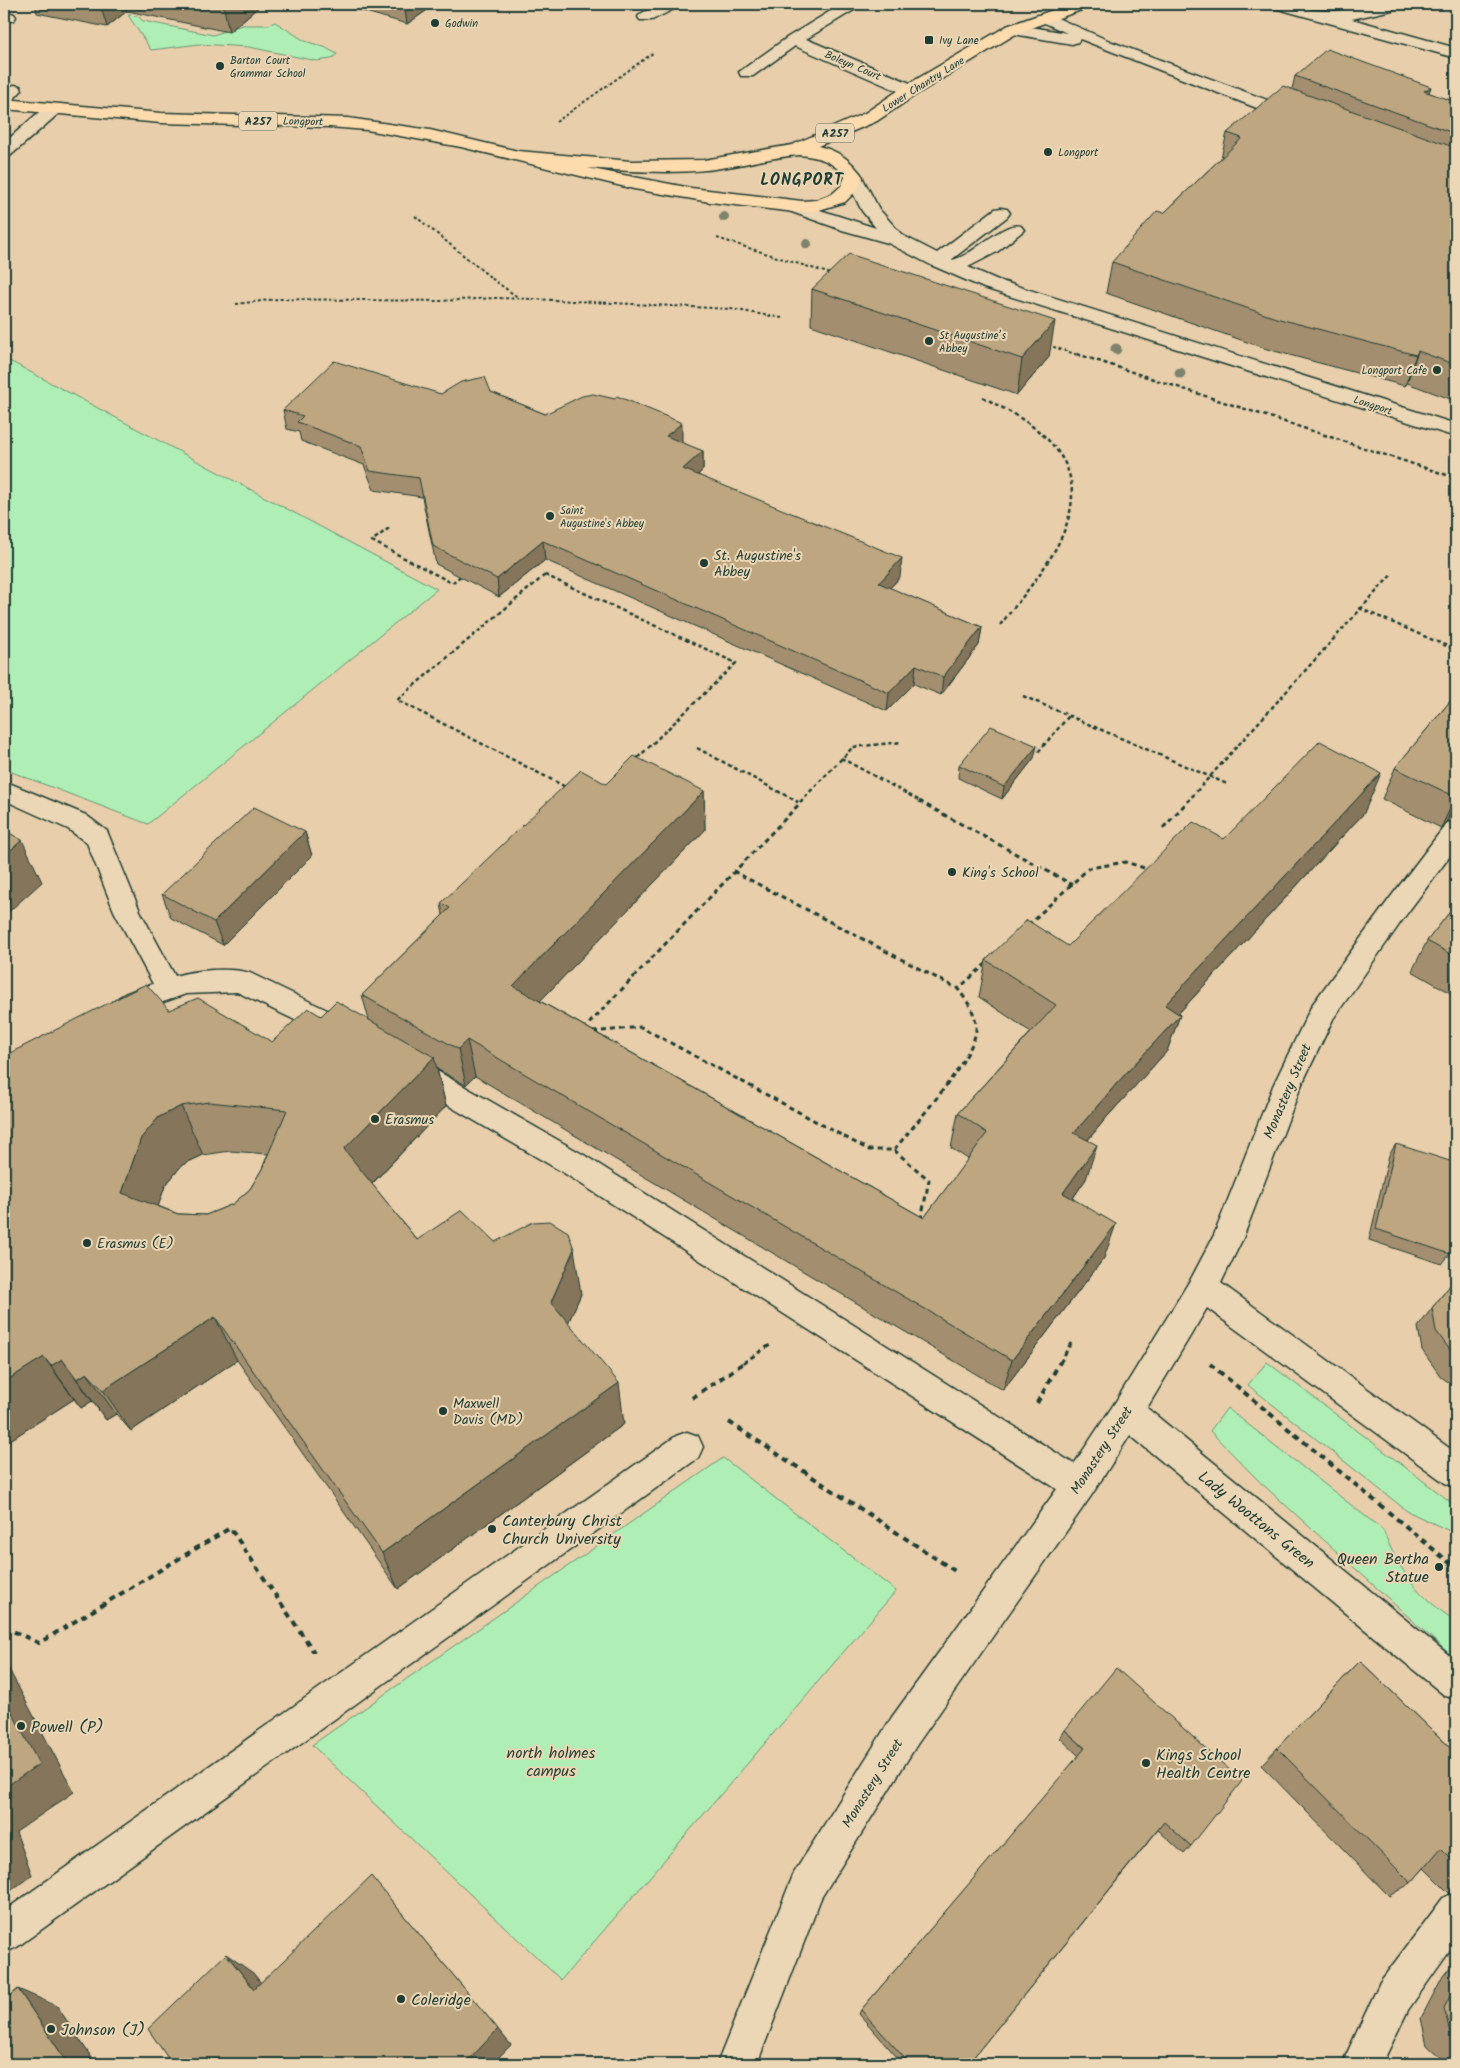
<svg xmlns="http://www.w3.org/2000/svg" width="1460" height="2068" font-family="Kalam,sans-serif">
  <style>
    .green { fill: #afefb6; stroke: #679675 }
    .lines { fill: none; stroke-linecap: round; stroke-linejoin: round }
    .minor-casing { stroke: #1f3d34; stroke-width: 3 }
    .major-casing { stroke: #1f3d34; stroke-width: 3 }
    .path-far3 { stroke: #1f3d34; stroke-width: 2; stroke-dasharray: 3 2.5; stroke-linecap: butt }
    .path-far2 { stroke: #1f3d34; stroke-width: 2.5; stroke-dasharray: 4 3; stroke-linecap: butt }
    .path-far1 { stroke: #1f3d34; stroke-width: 3; stroke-dasharray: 5 4; stroke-linecap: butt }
    .path { stroke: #1f3d34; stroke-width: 4; stroke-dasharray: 6 5; stroke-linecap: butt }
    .minor { fill: #ebd6b5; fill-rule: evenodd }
    .major { fill: #fedbac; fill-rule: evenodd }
    .tree { fill: #7d836c }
    .wall { fill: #a38f6f; stroke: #1f3d34; fill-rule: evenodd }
    .shaded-wall { fill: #85745a; stroke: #1f3d34 }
    .building { fill: #bea681; stroke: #1f3d34; fill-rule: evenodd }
    .poi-dot { fill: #1f3d34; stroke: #ebd6b5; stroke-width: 2 }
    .labels { text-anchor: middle; stroke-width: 4; stroke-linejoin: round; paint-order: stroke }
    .far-poi-label { font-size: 11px; fill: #1f3d34; stroke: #ebd6b5; text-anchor: start }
    .far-street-label { font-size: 11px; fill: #1f3d34; stroke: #ebd6b5 }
    .shield { fill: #ebd6b5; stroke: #5c6b5b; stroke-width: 1 }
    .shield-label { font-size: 12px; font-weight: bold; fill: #1f3d34 }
    .poi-label { font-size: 14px; fill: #1f3d34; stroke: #ebd6b5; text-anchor: start }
    .street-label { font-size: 14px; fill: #1f3d34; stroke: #ebd6b5 }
    .far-district-label { font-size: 16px; font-weight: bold; letter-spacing: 1px; fill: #1f3d34; stroke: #ebd6b5 }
    .near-street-label { font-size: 16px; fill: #1f3d34; stroke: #ebd6b5 }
    .near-poi-label { font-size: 16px; fill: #1f3d34; stroke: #ebd6b5; text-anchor: start }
    .near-park-label { font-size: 16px; fill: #26463a; stroke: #ebd6b5 }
  </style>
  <rect width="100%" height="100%" fill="#e8ceaa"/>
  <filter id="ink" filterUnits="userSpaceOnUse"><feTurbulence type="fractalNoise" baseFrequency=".02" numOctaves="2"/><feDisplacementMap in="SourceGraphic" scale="10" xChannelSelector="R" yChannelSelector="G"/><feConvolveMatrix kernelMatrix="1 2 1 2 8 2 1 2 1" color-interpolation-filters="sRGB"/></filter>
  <g filter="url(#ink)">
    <g class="green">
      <path d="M 128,15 L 137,16 L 143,21 L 213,35 L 242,25 L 268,25 L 275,22 L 305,41 L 324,47 L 337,54 L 331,59 L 317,61 L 249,47 L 199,44 L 151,50 Z"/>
      <path d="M 4,358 L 437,589 L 148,824 L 4,769 Z"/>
      <path d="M 1267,1362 L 1456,1506 L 1456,1534 L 1407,1511 L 1248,1385 Z"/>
      <path d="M 1227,1408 L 1383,1530 C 1399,1571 1419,1598 1456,1621 L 1456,1660 L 1259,1481 L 1210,1431 Z"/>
      <path d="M 723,1458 L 896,1591 L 561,1980 L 312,1745 Z"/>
    </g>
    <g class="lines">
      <defs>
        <g id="minor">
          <path d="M 660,4 L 680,4 L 678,7 L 652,20 L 640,20 L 638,17 L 640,14 Z"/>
          <path d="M 842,4 L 861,4 L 859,7 L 806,39 L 917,86 L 919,90 L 917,94 L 905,94 L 795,46 L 753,76 L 741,76 L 739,72 L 788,37 Z"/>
          <path d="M 1269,4 L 1293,4 L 1314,10 L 1336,11 L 1380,4 L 1392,4 L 1394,7 L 1392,10 L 1352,19 L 1456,48 L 1456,58 L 1271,7 Z"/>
          <path d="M 8,12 L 14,14 L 16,17 L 14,20 L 4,23 L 4,13 Z"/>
          <path d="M 1046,13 L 1112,42 L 1302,113 L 1305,117 L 1302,121 L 1290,121 L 1080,39 L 1078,42 L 1072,44 L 1013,34 L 1007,32 L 1005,29 L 1007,26 L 1013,24 L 1067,33 L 1040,21 L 1038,18 L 1040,15 Z"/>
          <path d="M 14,85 L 20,86 L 22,90 L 10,103 L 4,104 L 4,90 Z"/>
          <path d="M 52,105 L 58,106 L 60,110 L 58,114 L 10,156 L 4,157 L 4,143 L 46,106 Z"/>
          <path d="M 854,172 L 860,173 L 879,209 L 902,235 L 937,253 L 995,209 L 1001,208 L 1007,209 L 1010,213 L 1007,217 L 951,260 C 974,257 1001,221 1021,226 L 1024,230 L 997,252 L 968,267 L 998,280 L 1456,424 L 1456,437 L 984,288 L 931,265 L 888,243 L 842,230 L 789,211 L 786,207 L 789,203 L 795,202 L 876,228 L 862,211 L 845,177 L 848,173 Z"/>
          <path d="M 4,781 L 86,815 L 107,831 L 140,911 L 175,976 C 194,970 231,967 250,973 L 346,1019 L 350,1027 L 346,1035 L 336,1038 L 326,1035 L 237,992 L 186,994 L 149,1007 L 131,1019 L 121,1022 L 111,1019 L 107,1011 C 116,994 136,989 153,984 L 114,911 L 87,843 L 68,829 L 4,800 Z"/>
          <path d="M 1456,821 L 1456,848 L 1408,912 L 1333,1019 L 1301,1086 L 1243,1238 L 1221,1283 L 1456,1453 L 1456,1487 L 1445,1483 L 1207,1308 L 1147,1408 L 1456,1661 L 1456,1700 L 1444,1695 L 1130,1435 L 1091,1496 L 918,1743 L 821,1898 L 757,2064 L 717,2064 L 794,1873 L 892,1717 L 1057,1489 L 564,1173 L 398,1076 L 394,1068 L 398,1060 L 408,1057 L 418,1060 L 584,1155 L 1074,1464 L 1116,1401 L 1192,1277 L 1214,1235 L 1273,1086 L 1312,1005 L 1390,898 L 1447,823 Z"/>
          <path d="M 687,1432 L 698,1436 L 703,1447 L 698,1458 L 17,1947 L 4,1953 L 4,1911 L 676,1436 Z"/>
          <path d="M 1456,1892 L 1456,1942 L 1408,2010 L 1382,2064 L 1342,2064 L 1380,1982 L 1443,1898 Z"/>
        </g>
        <path id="major" d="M 1070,4 L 1092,4 L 1090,7 L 1019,32 L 917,94 L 877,121 L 818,146 C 839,151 851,160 863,177 L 856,191 L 845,202 L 816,211 L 795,212 L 710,202 L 634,189 L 461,147 L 367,130 L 329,127 L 161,123 L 4,109 L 4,99 L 161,113 L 348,118 L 430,130 L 518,151 L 631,161 L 704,160 L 792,145 L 865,113 L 905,86 L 1007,26 ZM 800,155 C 819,157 833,161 845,177 L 841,186 L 832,194 L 816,200 L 802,201 L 691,188 L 587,168 C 626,171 667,174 706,170 C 738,167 768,157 800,155 Z"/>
      </defs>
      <use href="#minor" class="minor-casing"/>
      <use href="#major" class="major-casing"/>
      <g class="path-far3">
        <path d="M 556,122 L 653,53"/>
        <path d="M 415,216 L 495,281 L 519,298"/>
        <path d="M 717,238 L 831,274"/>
        <path d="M 236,304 L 278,299 L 440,301 L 495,298 L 534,299 L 731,309 L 782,318"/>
        <path d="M 1048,345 L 1081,356"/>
      </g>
      <g class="path-far2">
        <path d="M 1077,354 L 1456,478"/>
        <path d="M 983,397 C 1004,409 1027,420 1044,436 C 1111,498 1042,572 1000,625"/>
        <path d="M 389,528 L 372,541 L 452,583 L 463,574"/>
        <path d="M 545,575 L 736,663 L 593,801 L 397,700 Z"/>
        <path d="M 1359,608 L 1456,650"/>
        <path d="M 1023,696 L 1227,784"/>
        <path d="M 697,748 L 798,802"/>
        <path d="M 1032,750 L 1038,752 L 1069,716"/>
        <path d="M 841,758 L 922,802"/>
        <path d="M 800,802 L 853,747 L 902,742"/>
        <path d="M 1187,802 L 1393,573"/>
      </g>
      <g class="path-far1">
        <path d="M 796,801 L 798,802"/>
        <path d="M 919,801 L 1073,885"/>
        <path d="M 1163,828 L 1188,801"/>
        <path d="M 733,871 L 958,989"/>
        <path d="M 1028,925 L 1089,868 L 1126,862 L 1150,870"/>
        <path d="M 583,1030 L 802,801"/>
        <path d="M 593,1032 L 641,1027 L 869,1150 L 894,1150 C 913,1126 978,1055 976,1027 C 976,1012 966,1000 958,989 L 988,962"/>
        <path d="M 894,1150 L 929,1180 L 921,1220"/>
        <path d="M 743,1363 L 770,1345"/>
        <path d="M 1060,1363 L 1071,1343"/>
      </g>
      <g class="path">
        <path d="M 1210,1364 L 1456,1568"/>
        <path d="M 692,1398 L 745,1362"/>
        <path d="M 1037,1403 L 1060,1362"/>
        <path d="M 729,1422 L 958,1573"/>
        <path d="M 4,1627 L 39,1643 L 230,1528 L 314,1652"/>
      </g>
      <use href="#minor" class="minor"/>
      <use href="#major" class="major"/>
    </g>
    <g class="tree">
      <circle cx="724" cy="217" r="5"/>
      <circle cx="807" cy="244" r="5"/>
      <circle cx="1116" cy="349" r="5.5"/>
      <circle cx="1180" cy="373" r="5.5"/>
    </g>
    <g class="wall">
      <path d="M 35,4 L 262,4 L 229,32 L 127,11 L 107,27 L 37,13 Z"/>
      <path d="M 338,4 L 436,4 L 407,24 Z"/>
      <path d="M 1295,76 L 1429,93 L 1456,102 L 1456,401 L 1407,383 L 1405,386 L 1267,349 L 1106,293 L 1112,262 L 1164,213 L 1221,158 L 1227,133 L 1292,89 Z"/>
      <path d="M 812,289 L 1049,357 L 1017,395 L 811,325 Z"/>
      <path d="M 491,392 L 545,414 L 682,442 L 681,443 L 703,451 L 703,470 L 698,475 L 900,577 L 890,588 L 982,627 L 979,645 L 941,695 L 914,684 L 887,711 L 545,560 L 499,597 L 436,564 L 422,497 L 374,490 L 364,465 L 301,441 L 299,432 L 287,429 L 283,410 L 441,394 Z"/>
      <path d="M 1456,694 L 1456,820 L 1447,821 L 1441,828 L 1382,799 L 1395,768 Z"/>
      <path d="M 1034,758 L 1002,799 L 958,778 L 959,765 Z"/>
      <path d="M 606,784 L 704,791 L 705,830 L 540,1001 L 924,1218 L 968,1159 L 951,1148 L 958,1113 L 1031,1032 L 979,997 L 986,960 L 1068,946 L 1224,839 L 1364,813 L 1178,1014 L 1180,1015 L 1167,1051 L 1107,1117 L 1088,1140 L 1086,1179 L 1073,1198 L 1104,1258 L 1003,1390 L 475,1076 L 466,1085 L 437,1069 L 446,1106 L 372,1184 L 417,1240 L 495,1242 L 581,1294 L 568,1323 L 624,1424 L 398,1589 L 237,1360 L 131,1431 L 116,1414 L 106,1420 L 92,1401 L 81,1408 L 74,1399 L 4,1444 L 169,1010 L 272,1042 L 321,1016 L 369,1020 L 362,995 L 443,915 L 441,903 ZM 230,1151 L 268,1154 L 262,1169 L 250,1189 L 233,1204 L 206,1215 L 178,1214 L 158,1206 L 165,1186 L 182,1165 L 203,1155 Z"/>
      <path d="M 305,832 L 312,856 L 223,945 L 171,918 L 162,894 Z"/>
      <path d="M 1456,904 L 1456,996 L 1412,971 L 1427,941 Z"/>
      <path d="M 1396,1144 L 1450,1254 L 1442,1264 L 1369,1240 L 1389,1155 Z"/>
      <path d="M 1456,1278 L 1456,1387 L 1441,1377 L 1422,1350 L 1418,1327 L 1432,1308 Z"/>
      <path d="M 1360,1661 L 1456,1753 L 1456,1891 L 1449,1893 L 1424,1868 L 1411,1883 L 1389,1896 L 1261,1765 Z"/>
      <path d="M 1065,1730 L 1191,1846 L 1184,1854 L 1158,1830 L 968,2064 L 903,2064 L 859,2014 L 861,2010 L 1079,1756 L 1060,1738 Z"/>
      <path d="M 1456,1960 L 1456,2064 L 1439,2064 L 1441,2058 L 1427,2045 L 1421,2018 L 1443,1976 Z"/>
    </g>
    <g class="shaded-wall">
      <path d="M 100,4 L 125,4 L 127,11 L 107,27 Z"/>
      <path d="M 223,4 L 262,4 L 229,32 Z"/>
      <path d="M 404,4 L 436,4 L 407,24 Z"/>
      <path d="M 1431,87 L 1421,117 L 1424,91 Z"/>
      <path d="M 1055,321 L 1049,357 L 1017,395 L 1022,359 Z"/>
      <path d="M 1418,351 L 1407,383 L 1405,386 L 1416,355 Z"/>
      <path d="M 682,423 L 682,442 L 666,455 L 666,436 Z"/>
      <path d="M 703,451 L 703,470 L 683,488 L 683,469 Z"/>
      <path d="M 543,541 L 545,560 L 499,597 L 497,579 Z"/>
      <path d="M 902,558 L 900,577 L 877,602 L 879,583 Z"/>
      <path d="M 982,627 L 979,645 L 941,695 L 943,677 Z"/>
      <path d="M 916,665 L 914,684 L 887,711 L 889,693 Z"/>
      <path d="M 1037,746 L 1034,758 L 1002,799 L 1004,787 Z"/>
      <path d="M 1381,773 L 1364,813 L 1152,1042 L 1165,1005 Z"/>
      <path d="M 704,791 L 705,830 L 519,1023 L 513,986 Z"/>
      <path d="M 1456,796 L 1456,801 L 1447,821 L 1441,828 Z"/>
      <path d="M 305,832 L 312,856 L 223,945 L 214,922 Z"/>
      <path d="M 22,840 L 42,882 L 4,916 L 4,856 Z"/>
      <path d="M 1180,1015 L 1167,1051 L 1107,1117 L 1064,1168 L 1074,1133 L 1118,1082 Z"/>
      <path d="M 467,1040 L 475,1076 L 466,1085 L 458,1049 Z"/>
      <path d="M 434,1057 L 446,1106 L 360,1196 L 344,1149 Z"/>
      <path d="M 181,1106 L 203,1155 L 182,1165 L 165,1186 L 147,1240 L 122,1193 L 141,1138 L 159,1117 Z"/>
      <path d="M 1097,1145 L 1086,1179 L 1053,1227 L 1063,1193 Z"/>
      <path d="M 1116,1224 L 1104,1258 L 1003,1390 L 1012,1360 Z"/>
      <path d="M 574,1249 L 581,1294 L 558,1346 L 551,1302 Z"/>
      <path d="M 215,1317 L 237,1360 L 131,1431 L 103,1390 Z"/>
      <path d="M 44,1357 L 74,1399 L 4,1444 L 4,1382 Z"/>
      <path d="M 62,1359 L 92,1401 L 81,1408 L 51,1366 Z"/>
      <path d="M 87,1373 L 116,1414 L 106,1420 L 77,1379 Z"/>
      <path d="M 619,1383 L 624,1424 L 398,1589 L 382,1553 Z"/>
      <path d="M 4,1660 L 74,1792 L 16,1832 L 32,1875 L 4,1896 Z"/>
      <path d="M 1456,1889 L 1456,1891 L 1449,1893 Z"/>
      <path d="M 390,1899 L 511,2045 L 492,2064 L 465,2064 Z"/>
      <path d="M 226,1954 L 253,1973 L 280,2006 L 254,1989 Z"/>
      <path d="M 18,1989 L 57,2006 L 96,2064 L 68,2064 Z"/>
    </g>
    <g class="building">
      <path d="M 1327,49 L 1431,87 L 1424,91 L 1456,102 L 1456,134 L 1295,76 Z"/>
      <path d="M 1283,86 L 1456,148 L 1456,365 L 1418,351 L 1416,355 L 1276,318 L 1112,262 L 1157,211 L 1164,213 L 1242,138 L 1227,133 Z"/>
      <path d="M 849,254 L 1055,321 L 1022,359 L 812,289 Z"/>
      <path d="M 334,361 L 441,394 L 461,382 L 485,377 L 491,392 L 545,414 L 582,396 L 593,394 L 615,399 L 617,396 L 682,423 L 666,436 L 703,451 L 683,469 L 902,558 L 879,583 L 982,627 L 943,677 L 916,665 L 889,693 L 543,541 L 497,579 L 433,546 L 419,478 L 370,471 L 361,446 L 297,422 L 303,416 L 283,410 Z"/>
      <path d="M 1456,694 L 1456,797 L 1395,768 Z"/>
      <path d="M 991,726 L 1037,746 L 1004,787 L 959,765 Z"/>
      <path d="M 1320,741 L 1381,773 L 1165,1005 L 1180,1015 L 1118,1082 L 1074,1133 L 1097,1145 L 1063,1193 L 1116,1224 L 1012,1360 L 467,1040 L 458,1049 L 362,995 L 450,908 L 441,903 L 581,770 L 606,784 L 634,756 L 704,791 L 513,986 L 924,1218 L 987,1133 L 958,1113 L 1056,1005 L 986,960 L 1027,920 L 1068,946 L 1193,822 L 1224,839 Z"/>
      <path d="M 254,807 L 305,832 L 214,922 L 162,894 Z"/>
      <path d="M 4,830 L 22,840 L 4,856 Z"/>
      <path d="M 1456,904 L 1456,957 L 1427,941 Z"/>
      <path d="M 146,984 L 169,1010 L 198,998 L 272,1042 L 308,1008 L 321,1016 L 336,1001 L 434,1057 L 344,1149 L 417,1240 L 462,1210 L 495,1242 L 533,1222 L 550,1221 L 568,1232 L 574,1249 L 551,1302 L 619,1383 L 382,1553 L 215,1317 L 103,1390 L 87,1373 L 77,1379 L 62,1359 L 51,1366 L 44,1357 L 4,1382 L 4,1056 ZM 209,1102 L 287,1110 L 262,1169 L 250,1189 L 233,1204 L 206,1215 L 178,1214 L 122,1193 L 141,1138 L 159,1117 L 181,1106 Z"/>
      <path d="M 1396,1144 L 1456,1163 L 1456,1221 L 1450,1254 L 1376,1229 Z"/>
      <path d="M 1456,1278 L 1456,1358 L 1436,1331 L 1432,1308 Z"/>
      <path d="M 1360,1661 L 1456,1753 L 1456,1863 L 1441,1848 L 1411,1883 L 1277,1748 Z"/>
      <path d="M 1116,1668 L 1242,1781 L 1191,1846 L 1164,1822 L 968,2064 L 910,2064 L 861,2010 L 1085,1748 L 1065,1730 Z"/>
      <path d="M 4,1697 L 39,1764 L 4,1788 Z"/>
      <path d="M 371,1876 L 498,2029 L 465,2064 L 172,2064 L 148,2029 L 226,1954 L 254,1989 Z"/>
      <path d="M 1456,1985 L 1456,2041 L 1451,2036 L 1444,2008 Z"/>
      <path d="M 18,1989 L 68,2064 L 4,2064 L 4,2001 Z"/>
    </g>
  </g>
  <g class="poi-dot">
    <circle cx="435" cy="23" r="5"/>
    <rect x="924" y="35" width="10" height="10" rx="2.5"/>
    <circle cx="220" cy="66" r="5"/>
    <circle cx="1048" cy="152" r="5"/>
    <circle cx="929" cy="341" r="5"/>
    <circle cx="1437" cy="370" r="5"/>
    <circle cx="550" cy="516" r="5"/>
    <circle cx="704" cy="563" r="5"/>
    <circle cx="952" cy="872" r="5"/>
    <circle cx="375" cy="1119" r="5"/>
    <circle cx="87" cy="1243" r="5"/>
    <circle cx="443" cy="1411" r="5"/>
    <circle cx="492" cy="1529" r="5"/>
    <circle cx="1439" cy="1567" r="5"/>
    <circle cx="21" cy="1726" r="5"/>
    <circle cx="1146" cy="1763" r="5"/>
    <circle cx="401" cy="1999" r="5"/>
    <circle cx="51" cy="2029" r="5"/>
  </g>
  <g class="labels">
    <g class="far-poi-label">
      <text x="445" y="27">Godwin</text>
      <text x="939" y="44">Ivy Lane</text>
      <text x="230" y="64">Barton Court<tspan x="230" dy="13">Grammar School</tspan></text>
      <text x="1058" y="156">Longport</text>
      <text x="939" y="339">St Augustine’s<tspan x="939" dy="13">Abbey</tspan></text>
      <text x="1427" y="374" text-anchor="end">Longport Cafe</text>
      <text x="560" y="514">Saint<tspan x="560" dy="13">Augustine's Abbey</tspan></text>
    </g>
    <g class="far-street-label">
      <text transform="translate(853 65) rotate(23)" y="4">Boleyn Court</text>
      <text transform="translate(923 84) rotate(-32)" y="4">Lower Chantry Lane</text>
      <text transform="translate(303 121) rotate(1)" y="4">Longport</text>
      <text transform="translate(1373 405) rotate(18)" y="4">Longport</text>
    </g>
    <g class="shield">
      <rect x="239" y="111.5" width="38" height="19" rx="4"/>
      <rect x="816" y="123.5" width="38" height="19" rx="4"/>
    </g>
    <g class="shield-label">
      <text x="258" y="125">A257</text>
      <text x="835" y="137">A257</text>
    </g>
    <g class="poi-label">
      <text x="714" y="560">St. Augustine's<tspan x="714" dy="16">Abbey</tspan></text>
      <text x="962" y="877">King's School</text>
      <text x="385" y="1124">Erasmus</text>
      <text x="97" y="1248">Erasmus (E)</text>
      <text x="453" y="1408">Maxwell<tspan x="453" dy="16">Davis (MD)</tspan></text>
    </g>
    <g class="street-label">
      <text transform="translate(1287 1091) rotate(-67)" y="5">Monastery Street</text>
      <text transform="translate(1101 1450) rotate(-57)" y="5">Monastery Street</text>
      <text transform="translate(872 1783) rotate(-58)" y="5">Monastery Street</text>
    </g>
    <g class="far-district-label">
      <text x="802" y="185">LONGPORT</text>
    </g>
    <g class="near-street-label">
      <text transform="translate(1257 1519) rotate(39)" y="6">Lady Woottons Green</text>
    </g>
    <g class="near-poi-label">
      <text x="502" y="1526">Canterbury Christ<tspan x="502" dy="18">Church University</tspan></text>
      <text x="1429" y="1564" text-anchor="end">Queen Bertha<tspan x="1429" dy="18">Statue</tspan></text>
      <text x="31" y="1732">Powell (P)</text>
      <text x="1156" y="1760">Kings School<tspan x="1156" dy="18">Health Centre</tspan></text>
      <text x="411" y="2005">Coleridge</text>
      <text x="61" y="2035">Johnson (J)</text>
    </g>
    <g class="near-park-label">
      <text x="551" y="1758">north holmes<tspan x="551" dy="18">campus</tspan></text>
    </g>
  </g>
  <rect width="1460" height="2068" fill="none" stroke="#ebd6b5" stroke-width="20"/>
  <rect x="10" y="10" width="1440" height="2048" fill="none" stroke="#1f3d34" stroke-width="2" filter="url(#ink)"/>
</svg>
